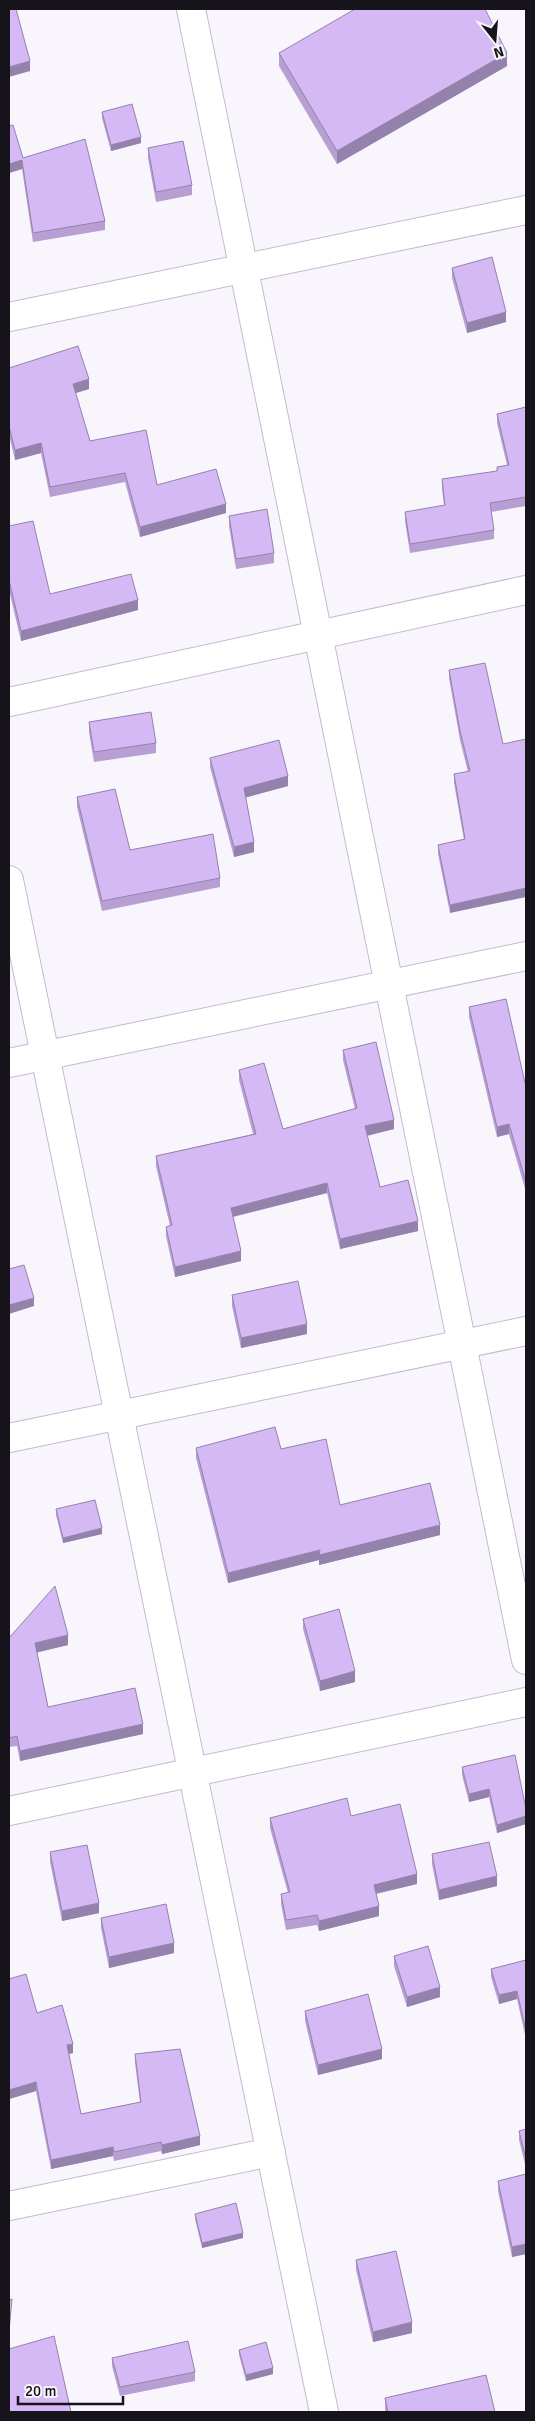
<svg xmlns="http://www.w3.org/2000/svg" width="535" height="2421" font-family="Signika,sans-serif">
  <style>
    .lines { fill: none; stroke-linecap: round; stroke-linejoin: round }
    .street-casing { stroke: #c4bbcf; stroke-width: 30 }
    .street { stroke: #fff; stroke-width: 28 }
    .wall { fill: #b79fd3 }
    .shaded-wall { fill: #9582ac }
    .building { fill: #d5b9f5; stroke: #9582ac }
  </style>
  <rect width="100%" height="100%" fill="#f8f5fd"/>
  <g class="lines">
    <defs>
      <g id="street">
        <path d="M 191,9 L 526,1660"/>
        <path d="M 9,317 L 526,210"/>
        <path d="M 9,702 L 526,590"/>
        <path d="M 9,880 L 324,2412"/>
        <path d="M 9,1063 L 526,956"/>
        <path d="M 9,1438 L 526,1331"/>
        <path d="M 9,1811 L 526,1702"/>
        <path d="M 9,2206 L 271,2152"/>
      </g>
    </defs>
    <use href="#street" class="street-casing"/>
    <use href="#street" class="street"/>
  </g>
  <g class="wall">
    <path d="M 279,53 L 507,66 L 337,164 L 279,66 Z"/>
    <path d="M 102,112 L 141,143 L 111,151 L 102,118 Z"/>
    <path d="M 9,126 L 23,158 L 105,221 L 105,230 L 33,242 L 22,169 L 9,173 Z"/>
    <path d="M 148,148 L 192,185 L 192,195 L 156,202 L 148,158 Z"/>
    <path d="M 452,268 L 506,322 L 467,333 L 452,278 Z"/>
    <path d="M 9,368 L 89,389 L 75,393 L 90,441 L 157,485 L 226,513 L 140,537 L 125,482 L 50,497 L 41,453 L 15,460 L 9,435 Z"/>
    <path d="M 526,407 L 526,506 L 491,512 L 494,530 L 494,539 L 410,553 L 405,521 L 405,512 L 444,505 L 442,489 L 442,479 L 497,472 L 497,467 L 507,465 L 497,423 L 497,414 Z"/>
    <path d="M 229,516 L 274,553 L 274,563 L 236,569 L 229,526 Z"/>
    <path d="M 9,526 L 50,594 L 138,610 L 21,641 L 9,590 Z"/>
    <path d="M 449,670 L 503,744 L 450,913 L 438,854 L 438,845 L 464,840 L 454,783 L 454,774 L 468,772 L 460,740 L 449,678 Z"/>
    <path d="M 89,722 L 156,743 L 156,753 L 94,762 L 89,732 Z"/>
    <path d="M 210,758 L 288,786 L 246,797 L 254,852 L 234,857 L 210,767 Z"/>
    <path d="M 77,797 L 130,850 L 220,878 L 220,887 L 102,911 L 77,807 Z"/>
    <path d="M 469,1007 L 526,1087 L 526,1192 L 509,1134 L 497,1137 L 469,1017 Z"/>
    <path d="M 343,1050 L 394,1129 L 367,1136 L 380,1187 L 418,1231 L 340,1249 L 327,1193 L 233,1217 L 241,1261 L 175,1277 L 166,1236 L 166,1227 L 170,1226 L 156,1166 L 156,1156 L 253,1134 L 239,1080 L 239,1070 L 283,1129 L 355,1109 L 343,1060 Z"/>
    <path d="M 232,1295 L 307,1334 L 241,1348 L 232,1306 Z"/>
    <path d="M 196,1448 L 281,1449 L 340,1505 L 440,1535 L 319,1565 L 319,1560 L 228,1583 L 196,1458 Z"/>
    <path d="M 56,1509 L 102,1534 L 63,1543 L 56,1515 Z"/>
    <path d="M 303,1619 L 355,1682 L 320,1691 L 303,1629 Z"/>
    <path d="M 9,1638 L 68,1645 L 37,1652 L 48,1707 L 143,1734 L 20,1761 L 17,1746 L 9,1747 Z"/>
    <path d="M 462,1767 L 526,1809 L 526,1824 L 497,1833 L 489,1797 L 469,1802 L 462,1775 Z"/>
    <path d="M 351,1816 L 417,1884 L 376,1894 L 379,1916 L 319,1931 L 317,1925 L 286,1930 L 281,1904 L 281,1894 L 288,1893 L 270,1828 L 270,1818 Z"/>
    <path d="M 50,1852 L 99,1913 L 62,1921 L 50,1862 Z"/>
    <path d="M 432,1854 L 497,1886 L 439,1900 L 432,1864 Z"/>
    <path d="M 101,1918 L 174,1953 L 109,1968 L 101,1928 Z"/>
    <path d="M 394,1956 L 440,1997 L 407,2007 L 394,1966 Z"/>
    <path d="M 526,1960 L 526,2039 L 517,1999 L 499,2004 L 491,1977 L 491,1969 Z"/>
    <path d="M 305,2011 L 382,2059 L 318,2075 L 305,2021 Z"/>
    <path d="M 37,2013 L 73,2053 L 69,2054 L 81,2114 L 140,2102 L 135,2063 L 135,2054 L 200,2145 L 162,2154 L 161,2151 L 114,2161 L 113,2156 L 51,2169 L 36,2091 L 9,2099 Z"/>
    <path d="M 526,2129 L 526,2168 L 519,2140 L 519,2131 Z"/>
    <path d="M 526,2174 L 526,2254 L 512,2257 L 498,2191 L 498,2181 Z"/>
    <path d="M 195,2214 L 243,2238 L 202,2248 L 195,2219 Z"/>
    <path d="M 356,2260 L 412,2333 L 373,2342 L 356,2270 Z"/>
    <path d="M 239,2350 L 273,2374 L 246,2381 L 239,2355 Z"/>
    <path d="M 112,2358 L 195,2372 L 195,2381 L 120,2396 L 112,2366 Z"/>
    <path d="M 385,2398 L 495,2412 L 385,2412 Z"/>
  </g>
  <g class="shaded-wall">
    <path d="M 507,53 L 507,66 L 337,164 L 337,151 Z"/>
    <path d="M 30,61 L 30,71 L 9,77 L 9,67 Z"/>
    <path d="M 141,137 L 141,143 L 111,151 L 111,145 Z"/>
    <path d="M 22,160 L 22,169 L 9,173 L 9,164 Z"/>
    <path d="M 506,312 L 506,322 L 467,333 L 467,323 Z"/>
    <path d="M 89,379 L 89,389 L 73,394 L 73,384 Z"/>
    <path d="M 41,443 L 41,453 L 15,460 L 15,450 Z"/>
    <path d="M 226,504 L 226,513 L 140,537 L 140,527 Z"/>
    <path d="M 138,600 L 138,610 L 21,641 L 21,631 Z"/>
    <path d="M 288,776 L 288,786 L 244,798 L 244,788 Z"/>
    <path d="M 254,842 L 254,852 L 234,857 L 234,847 Z"/>
    <path d="M 526,888 L 526,897 L 450,913 L 450,905 Z"/>
    <path d="M 394,1120 L 394,1129 L 365,1136 L 365,1126 Z"/>
    <path d="M 509,1124 L 509,1134 L 497,1137 L 497,1127 Z"/>
    <path d="M 327,1183 L 327,1193 L 231,1217 L 231,1208 Z"/>
    <path d="M 418,1221 L 418,1231 L 340,1249 L 340,1239 Z"/>
    <path d="M 241,1251 L 241,1261 L 175,1277 L 175,1267 Z"/>
    <path d="M 34,1298 L 34,1306 L 9,1314 L 9,1305 Z"/>
    <path d="M 307,1324 L 307,1334 L 241,1348 L 241,1338 Z"/>
    <path d="M 440,1525 L 440,1535 L 319,1565 L 319,1560 L 228,1583 L 228,1573 L 320,1550 Z"/>
    <path d="M 102,1528 L 102,1534 L 63,1543 L 63,1538 Z"/>
    <path d="M 68,1635 L 68,1645 L 35,1653 L 35,1643 Z"/>
    <path d="M 355,1671 L 355,1682 L 320,1691 L 320,1681 Z"/>
    <path d="M 143,1724 L 143,1734 L 20,1761 L 20,1751 Z"/>
    <path d="M 489,1789 L 489,1797 L 469,1802 L 469,1794 Z"/>
    <path d="M 526,1816 L 526,1824 L 497,1833 L 497,1825 Z"/>
    <path d="M 417,1874 L 417,1884 L 374,1894 L 374,1885 Z"/>
    <path d="M 497,1876 L 497,1886 L 439,1900 L 439,1890 Z"/>
    <path d="M 99,1903 L 99,1913 L 62,1921 L 62,1911 Z"/>
    <path d="M 379,1906 L 379,1916 L 319,1931 L 319,1921 Z"/>
    <path d="M 174,1943 L 174,1953 L 109,1968 L 109,1957 Z"/>
    <path d="M 440,1987 L 440,1997 L 407,2007 L 407,1997 Z"/>
    <path d="M 517,1991 L 517,1999 L 499,2004 L 499,1995 Z"/>
    <path d="M 73,2044 L 73,2053 L 67,2054 L 67,2045 Z"/>
    <path d="M 382,2049 L 382,2059 L 318,2075 L 318,2065 Z"/>
    <path d="M 36,2082 L 36,2091 L 9,2099 L 9,2090 Z"/>
    <path d="M 200,2136 L 200,2145 L 162,2154 L 162,2145 Z"/>
    <path d="M 113,2147 L 113,2156 L 51,2169 L 51,2160 Z"/>
    <path d="M 243,2233 L 243,2238 L 202,2248 L 202,2243 Z"/>
    <path d="M 526,2244 L 526,2254 L 512,2257 L 512,2247 Z"/>
    <path d="M 412,2322 L 412,2333 L 373,2342 L 373,2332 Z"/>
    <path d="M 273,2368 L 273,2374 L 246,2381 L 246,2375 Z"/>
  </g>
  <g class="building">
    <path d="M 9,9 L 16,9 L 30,61 L 9,67 Z"/>
    <path d="M 355,9 L 485,9 L 507,53 L 337,151 L 279,53 Z"/>
    <path d="M 132,104 L 141,137 L 111,145 L 102,112 Z"/>
    <path d="M 13,125 L 23,158 L 85,139 L 105,221 L 33,233 L 22,160 L 9,164 L 9,126 Z"/>
    <path d="M 183,141 L 192,185 L 156,192 L 148,148 Z"/>
    <path d="M 492,257 L 506,312 L 467,323 L 452,268 Z"/>
    <path d="M 78,346 L 89,379 L 73,384 L 90,441 L 146,430 L 157,485 L 216,469 L 226,504 L 140,527 L 125,473 L 50,487 L 41,443 L 15,450 L 9,426 L 9,368 Z"/>
    <path d="M 526,407 L 526,497 L 490,503 L 494,530 L 410,544 L 405,512 L 445,505 L 442,479 L 497,471 L 497,467 L 509,465 L 497,414 Z"/>
    <path d="M 267,509 L 274,553 L 236,559 L 229,516 Z"/>
    <path d="M 33,521 L 50,594 L 131,574 L 138,600 L 21,631 L 9,580 L 9,526 Z"/>
    <path d="M 485,663 L 503,744 L 526,739 L 526,888 L 450,905 L 438,845 L 465,839 L 454,774 L 470,771 L 460,731 L 449,670 Z"/>
    <path d="M 151,712 L 156,743 L 94,752 L 89,722 Z"/>
    <path d="M 279,740 L 288,776 L 244,788 L 254,842 L 234,847 L 210,758 Z"/>
    <path d="M 115,789 L 130,850 L 213,834 L 220,878 L 102,901 L 77,797 Z"/>
    <path d="M 506,999 L 526,1087 L 526,1182 L 509,1124 L 497,1127 L 469,1007 Z"/>
    <path d="M 376,1042 L 394,1120 L 365,1126 L 380,1187 L 408,1180 L 418,1221 L 340,1239 L 327,1183 L 231,1208 L 241,1251 L 175,1267 L 166,1227 L 172,1225 L 156,1156 L 256,1134 L 239,1070 L 264,1063 L 283,1129 L 357,1108 L 343,1050 Z"/>
    <path d="M 24,1265 L 34,1298 L 9,1305 L 9,1269 Z"/>
    <path d="M 298,1281 L 307,1324 L 241,1338 L 232,1295 Z"/>
    <path d="M 275,1427 L 281,1449 L 326,1439 L 340,1505 L 430,1483 L 440,1525 L 319,1555 L 320,1550 L 228,1573 L 196,1448 Z"/>
    <path d="M 95,1500 L 102,1528 L 63,1538 L 56,1509 Z"/>
    <path d="M 55,1586 L 68,1635 L 35,1643 L 48,1707 L 135,1688 L 143,1724 L 20,1751 L 17,1736 L 9,1738 L 9,1638 Z"/>
    <path d="M 339,1609 L 355,1671 L 320,1681 L 303,1619 Z"/>
    <path d="M 515,1755 L 526,1809 L 526,1816 L 497,1825 L 489,1789 L 469,1794 L 462,1767 Z"/>
    <path d="M 347,1798 L 351,1816 L 400,1804 L 417,1874 L 374,1885 L 379,1906 L 319,1921 L 317,1915 L 286,1920 L 281,1894 L 290,1892 L 270,1818 Z"/>
    <path d="M 489,1842 L 497,1876 L 439,1890 L 432,1854 Z"/>
    <path d="M 87,1845 L 99,1903 L 62,1911 L 50,1852 Z"/>
    <path d="M 166,1904 L 174,1943 L 109,1957 L 101,1918 Z"/>
    <path d="M 428,1946 L 440,1987 L 407,1997 L 394,1956 Z"/>
    <path d="M 526,1960 L 526,2031 L 517,1991 L 499,1995 L 491,1969 Z"/>
    <path d="M 26,1974 L 37,2013 L 62,2005 L 73,2044 L 67,2045 L 81,2114 L 141,2102 L 135,2054 L 180,2049 L 200,2136 L 162,2145 L 161,2142 L 114,2152 L 113,2147 L 51,2160 L 36,2082 L 9,2090 L 9,1979 Z"/>
    <path d="M 368,1994 L 382,2049 L 318,2065 L 305,2011 Z"/>
    <path d="M 526,2129 L 526,2159 L 519,2131 Z"/>
    <path d="M 526,2174 L 526,2244 L 512,2247 L 498,2181 Z"/>
    <path d="M 236,2203 L 243,2233 L 202,2243 L 195,2214 Z"/>
    <path d="M 396,2251 L 412,2322 L 373,2332 L 356,2260 Z"/>
    <path d="M 12,2299 L 9,2331 L 9,2300 Z"/>
    <path d="M 54,2336 L 71,2412 L 9,2412 L 9,2349 Z"/>
    <path d="M 188,2341 L 195,2372 L 120,2387 L 112,2358 Z"/>
    <path d="M 266,2342 L 273,2368 L 246,2375 L 239,2350 Z"/>
    <path d="M 486,2375 L 495,2412 L 388,2412 L 385,2398 Z"/>
  </g>
  <rect width="535" height="2421" fill="none" stroke="#16131a" stroke-width="20"/>
  <g transform="translate(495 40) rotate(163)" stroke="#f8f5fd" stroke-width="4" paint-order="stroke">
  <path d="M0-4L9 19L0 12L-9 19Z" fill="#16131a"/>
  <text y="-8" font-size="14" font-weight="bold" text-anchor="middle" fill="#16131a">N</text>
  </g>
  <path d="M18 2396v8h105v-8" fill="none" stroke="#16131a" stroke-width="2.5"/>
  <text x="25" y="2396" font-size="15" fill="#16131a" stroke="#f8f5fd" stroke-width="4" paint-order="stroke">20 m</text>
</svg>
